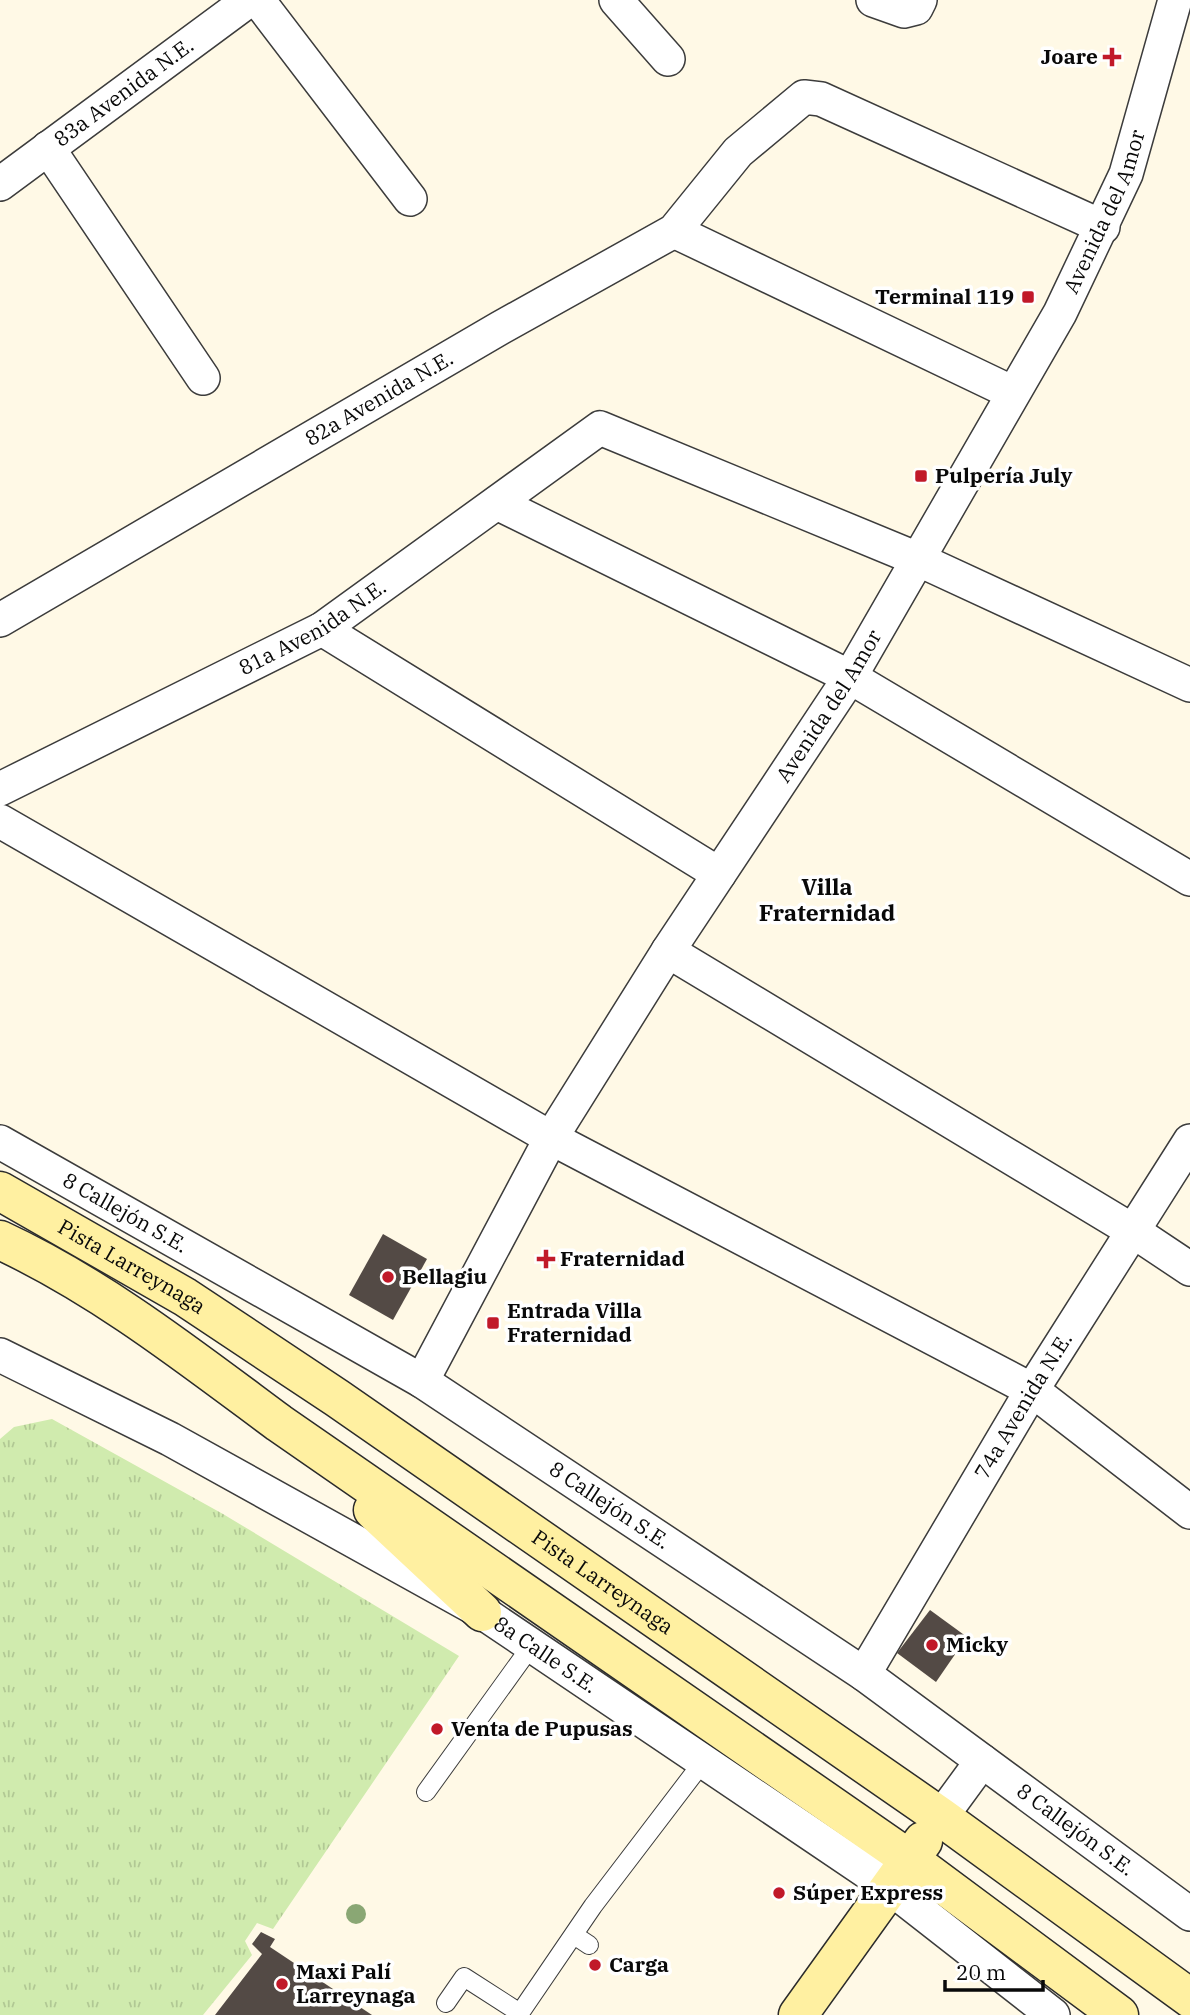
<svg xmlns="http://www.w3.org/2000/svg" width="1190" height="2015" font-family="'IBM Plex Serif',serif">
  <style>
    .grass { fill: url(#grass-tufts) }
    .building { fill: #534a45 }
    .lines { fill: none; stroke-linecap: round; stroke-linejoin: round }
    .lane-casing { stroke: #3c3c3c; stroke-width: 20 }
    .street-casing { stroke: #3c3c3c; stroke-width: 36 }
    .secondary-casing { stroke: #2b2b2b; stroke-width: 41 }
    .lane { stroke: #fff; stroke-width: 18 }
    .street { stroke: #fff; stroke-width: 33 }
    .secondary { stroke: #fff0a1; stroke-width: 38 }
    .tree { fill: #8aa774 }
    .poi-dot { fill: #c11929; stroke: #fff; stroke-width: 2.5 }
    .labels { text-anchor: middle; stroke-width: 7; stroke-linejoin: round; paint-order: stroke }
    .poi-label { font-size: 21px; font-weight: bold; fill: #090909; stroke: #fff; text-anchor: start }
    .street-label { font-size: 21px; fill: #090909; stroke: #fff }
    .neighbourhood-label { font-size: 23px; font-weight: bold; fill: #090909; stroke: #fff }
  </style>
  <defs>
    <pattern id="grass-tufts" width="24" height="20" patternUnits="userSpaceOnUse" patternTransform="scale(1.75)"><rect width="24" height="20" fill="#d0ebae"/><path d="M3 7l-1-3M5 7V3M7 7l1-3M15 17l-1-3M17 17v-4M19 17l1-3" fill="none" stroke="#b1c894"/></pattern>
  </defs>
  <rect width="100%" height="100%" fill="#fff9e6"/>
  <path class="grass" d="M 52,1419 L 223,1514 L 459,1656 L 273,1929 L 257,1923 L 245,1941 L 252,1955 L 203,2015 L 0,2015 L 0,1439 L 14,1427 Z"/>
  <g class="building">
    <path d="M 383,1234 L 427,1259 L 393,1320 L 349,1295 Z"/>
    <path d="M 930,1610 L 967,1637 L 936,1682 L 897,1653 Z"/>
    <path d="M 261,1932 L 275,1939 L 270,1947 L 372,2015 L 215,2015 L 262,1954 L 252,1944 Z"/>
  </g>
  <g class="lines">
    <defs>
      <g id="lane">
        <path d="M 426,1792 L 532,1645"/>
        <path d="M 574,1935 L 589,1945"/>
        <path d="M 446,2003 L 464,1977 L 520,2013 L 593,1906 L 702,1763"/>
      </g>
      <g id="street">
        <path d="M 258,0 L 410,199"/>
        <path d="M 616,0 L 668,59"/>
        <path d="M 873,0 L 904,11 L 916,8 L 920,0"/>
        <path d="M 48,148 L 203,378"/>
        <path id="s1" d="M 0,184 L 249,0"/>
        <path d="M 674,231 L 1013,393"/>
        <path d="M 497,503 L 850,677 L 1190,879"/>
        <path id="s2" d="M 0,620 L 500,328 L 674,231 L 738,152 L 804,97 L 821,99 L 1103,227"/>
        <path d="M 322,629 L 719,874"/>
        <path id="s3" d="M 0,789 L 322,629 L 600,428 L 915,558 L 1190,685"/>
        <path d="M 0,821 L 551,1138 L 1032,1390 L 1190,1512"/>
        <path d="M 668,951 L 1133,1231 L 1190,1269"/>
        <path id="s4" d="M 0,1142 L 422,1381 L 864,1674 L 1190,1914"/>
        <path id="s5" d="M 0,1355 L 170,1439 L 482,1612 L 888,1886 L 1053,2015"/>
        <path id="s6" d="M 422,1381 L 551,1138 L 668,951 L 850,677 L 1060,313 L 1126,174 L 1175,0"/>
        <path id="s7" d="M 864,1674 L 1032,1390 L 1190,1141"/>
        <path d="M 941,1817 L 982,1761"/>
      </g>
      <g id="secondary">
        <path id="s8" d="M 0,1191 L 185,1297 L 337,1398 L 941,1817 L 1190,1998"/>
        <path d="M 0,1240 C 101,1287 190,1357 279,1423 L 909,1859 L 1119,2015"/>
        <path d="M 373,1510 L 482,1612"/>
        <path d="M 798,2015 L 923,1841"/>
      </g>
    </defs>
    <use href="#lane" class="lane-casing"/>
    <use href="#street" class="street-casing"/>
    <use href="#secondary" class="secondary-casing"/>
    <use href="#lane" class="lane"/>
    <use href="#street" class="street"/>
    <use href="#secondary" class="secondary"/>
  </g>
  <circle class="tree" cx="356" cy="1914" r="10"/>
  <g class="poi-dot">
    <path d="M1108.5 46.5h7v7h7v7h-7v7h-7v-7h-7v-7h7z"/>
    <rect x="1021" y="290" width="14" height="14" rx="3.5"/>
    <rect x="914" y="469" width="14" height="14" rx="3.5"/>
    <path d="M542.5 1248.5h7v7h7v7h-7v7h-7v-7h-7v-7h7z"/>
    <circle cx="388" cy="1277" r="7"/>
    <rect x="486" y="1316" width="14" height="14" rx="3.5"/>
    <circle cx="932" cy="1645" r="7"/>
    <circle cx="437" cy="1729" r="7"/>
    <circle cx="779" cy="1893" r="7"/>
    <circle cx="595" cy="1965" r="7"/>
    <circle cx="282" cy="1984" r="7"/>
  </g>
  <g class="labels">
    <g class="poi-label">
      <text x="1098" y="64" text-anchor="end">Joare</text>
      <text x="1014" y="304" text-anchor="end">Terminal 119</text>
      <text x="935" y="483">Pulpería July</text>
      <text x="560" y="1266">Fraternidad</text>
      <text x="402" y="1284">Bellagiu</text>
      <text x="507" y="1318">Entrada Villa<tspan x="507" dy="24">Fraternidad</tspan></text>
      <text x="946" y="1652">Micky</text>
      <text x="451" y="1736">Venta de Pupusas</text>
      <text x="793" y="1900">Súper Express</text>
      <text x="609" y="1972">Carga</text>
      <text x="296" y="1979">Maxi Palí<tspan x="296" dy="24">Larreynaga</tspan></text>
    </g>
    <g class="street-label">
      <text dy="7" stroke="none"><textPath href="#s1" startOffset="154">83a Avenida N.E.</textPath></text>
      <text dy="7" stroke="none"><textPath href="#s6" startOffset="1356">Avenida del Amor</textPath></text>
      <text dy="7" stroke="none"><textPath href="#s2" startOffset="439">82a Avenida N.E.</textPath></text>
      <text dy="7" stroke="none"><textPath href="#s3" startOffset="352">81a Avenida N.E.</textPath></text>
      <text dy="7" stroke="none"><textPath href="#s6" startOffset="789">Avenida del Amor</textPath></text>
      <text dy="7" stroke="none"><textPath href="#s4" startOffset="144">8 Callejón S.E.</textPath></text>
      <text dy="7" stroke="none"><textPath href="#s8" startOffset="152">Pista Larreynaga</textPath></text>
      <text dy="7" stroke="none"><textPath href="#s7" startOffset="312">74a Avenida N.E.</textPath></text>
      <text dy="7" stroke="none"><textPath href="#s4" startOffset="710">8 Callejón S.E.</textPath></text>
      <text dy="7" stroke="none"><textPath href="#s8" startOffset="719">Pista Larreynaga</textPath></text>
      <text dy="7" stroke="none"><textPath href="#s5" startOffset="623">8a Calle S.E.</textPath></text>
      <text dy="7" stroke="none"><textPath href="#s4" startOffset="1278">8 Callejón S.E.</textPath></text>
    </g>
    <g class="neighbourhood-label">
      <text x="827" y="895">Villa<tspan x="827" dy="26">Fraternidad</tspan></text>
    </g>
  </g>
  <path d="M945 1980v10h98v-10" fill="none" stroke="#090909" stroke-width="3.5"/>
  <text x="956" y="1980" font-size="21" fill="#090909" stroke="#ffffff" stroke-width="5" paint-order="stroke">20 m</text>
</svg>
